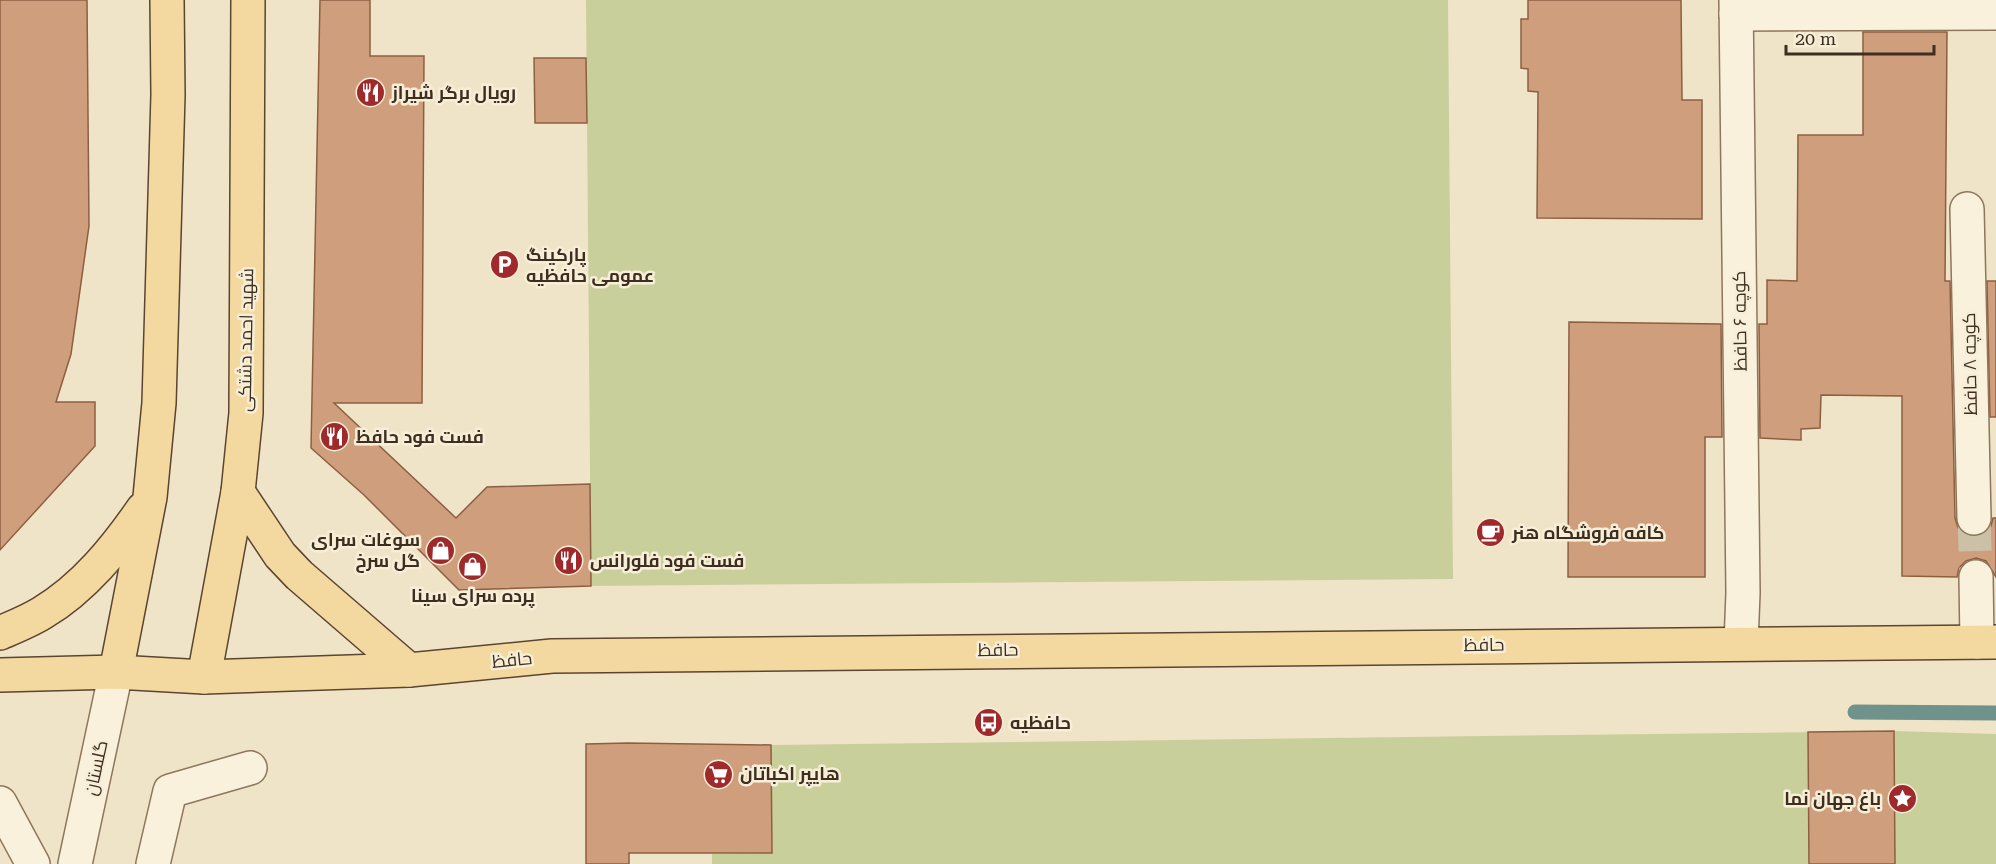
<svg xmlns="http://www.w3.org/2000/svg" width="1996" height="864" font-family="'Roboto Serif',Cairo,serif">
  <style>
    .green { fill: #c9cf9b }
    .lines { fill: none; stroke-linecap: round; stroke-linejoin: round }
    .stream { stroke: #6f938a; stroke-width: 15 }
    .building { fill: #cf9f7d; stroke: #8d5f41; stroke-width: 1.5 }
    .minor-tunnel { stroke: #ccc0a6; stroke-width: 33; stroke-dasharray: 33 16; stroke-linecap: butt }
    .minor-casing { stroke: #8d765c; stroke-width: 36 }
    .major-casing { stroke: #5b4430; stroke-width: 36 }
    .minor { stroke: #faf1dc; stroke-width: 33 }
    .major { stroke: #f3d9a0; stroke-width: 33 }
    .labels { text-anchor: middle; stroke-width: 5; stroke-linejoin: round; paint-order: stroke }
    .poi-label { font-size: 18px; font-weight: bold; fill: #3d2e20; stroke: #f7eed8; text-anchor: start }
    .street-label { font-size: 18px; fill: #3d2e20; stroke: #f7eed8 }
  </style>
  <rect width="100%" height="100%" fill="#f0e4c8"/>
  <g class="green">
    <path d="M 586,0 L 1448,0 L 1453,579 L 591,586 Z"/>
    <path d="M 1894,731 L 1996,734 L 1996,864 L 712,864 L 712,854 L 772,853 L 771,745 Z"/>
  </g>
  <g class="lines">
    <path class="stream" d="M 1855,712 L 1996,713"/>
  </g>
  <g class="building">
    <path d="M 0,0 L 87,0 L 89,226 L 71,354 L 56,402 L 95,402 L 95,446 L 0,550 Z"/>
    <path d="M 320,0 L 370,0 L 370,56 L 424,56 L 422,403 L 334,403 L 456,518 L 487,487 L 590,484 L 591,586 L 459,590 L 364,495 L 311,448 Z"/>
    <path d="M 1528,0 L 1681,0 L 1682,100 L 1702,100 L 1702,219 L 1537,218 L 1538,92 L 1528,91 L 1528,69 L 1521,68 L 1521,19 L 1528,19 Z"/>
    <path d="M 1863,32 L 1947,32 L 1945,281 L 1950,281 L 1955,518 L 1958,528 L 1965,534 L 1974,537 L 1984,534 L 1991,526 L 1993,518 L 1996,518 L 1996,577 L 1986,561 L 1976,558 L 1966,561 L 1959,568 L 1957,577 L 1902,576 L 1902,396 L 1821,395 L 1820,428 L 1801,429 L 1801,440 L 1760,438 L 1759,324 L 1767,324 L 1767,280 L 1797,281 L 1798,135 L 1863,135 Z"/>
    <path d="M 534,58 L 586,58 L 587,123 L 535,123 Z"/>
    <path d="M 1987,281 L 1996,281 L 1996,417 L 1990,417 Z"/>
    <path d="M 1569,322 L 1721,324 L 1722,437 L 1705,437 L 1705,577 L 1568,577 Z"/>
    <path d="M 1894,731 L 1895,864 L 1809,864 L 1808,732 Z"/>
    <path d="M 628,743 L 771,745 L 772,853 L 629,853 L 629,864 L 586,864 L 586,744 Z"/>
  </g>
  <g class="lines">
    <path class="minor-tunnel" d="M 1974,518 L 1976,577"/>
    <defs>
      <g id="minor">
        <path d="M 1736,0 L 1743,593 L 1741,643"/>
        <path d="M 1736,14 L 1996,13"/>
        <path d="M 1967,209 L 1974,518"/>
        <path d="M 1976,577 L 1977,642"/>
        <path d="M 0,803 L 33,864"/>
        <path d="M 75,864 L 116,672"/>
        <path d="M 153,864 L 170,791 L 250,768"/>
      </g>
      <g id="major">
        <path d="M 238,492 L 280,555 L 299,575 L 409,670"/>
        <path d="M 0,633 C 14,627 29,621 42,613 C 84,588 116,548 143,509"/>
        <path d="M 116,672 L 150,497 L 159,403 L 168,95 L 167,0"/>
        <path d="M 0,675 L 116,672 L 204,677 L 409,670 L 552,656 L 1996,642"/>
        <path d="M 204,677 L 238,492 L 246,413 L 248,0"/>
      </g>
    </defs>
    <use href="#minor" class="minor-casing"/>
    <use href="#major" class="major-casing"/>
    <use href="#minor" class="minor"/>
    <use href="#major" class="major"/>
  </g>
  <defs>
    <symbol id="restaurant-disc" viewBox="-11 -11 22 22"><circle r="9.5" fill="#9e2a2b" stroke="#f7eed8"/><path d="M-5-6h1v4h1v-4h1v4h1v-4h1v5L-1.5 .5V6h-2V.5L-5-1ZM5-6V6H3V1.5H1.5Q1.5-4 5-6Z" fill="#fff"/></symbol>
    <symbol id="parking-disc" viewBox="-11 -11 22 22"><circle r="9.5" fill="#9e2a2b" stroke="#f7eed8"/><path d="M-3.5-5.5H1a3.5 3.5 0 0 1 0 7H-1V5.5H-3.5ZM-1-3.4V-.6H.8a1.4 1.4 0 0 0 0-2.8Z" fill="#fff"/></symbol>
    <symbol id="cafe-disc" viewBox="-11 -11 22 22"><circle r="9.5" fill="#9e2a2b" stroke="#f7eed8"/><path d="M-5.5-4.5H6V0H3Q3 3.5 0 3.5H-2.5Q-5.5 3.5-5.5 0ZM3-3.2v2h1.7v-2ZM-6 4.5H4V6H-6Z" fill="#fff"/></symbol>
    <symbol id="shop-disc" viewBox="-11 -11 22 22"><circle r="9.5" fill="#9e2a2b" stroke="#f7eed8"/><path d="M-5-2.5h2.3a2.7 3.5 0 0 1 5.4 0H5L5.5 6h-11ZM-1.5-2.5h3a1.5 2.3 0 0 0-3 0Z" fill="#fff"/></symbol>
    <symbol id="bus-disc" viewBox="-11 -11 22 22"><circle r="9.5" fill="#9e2a2b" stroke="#f7eed8"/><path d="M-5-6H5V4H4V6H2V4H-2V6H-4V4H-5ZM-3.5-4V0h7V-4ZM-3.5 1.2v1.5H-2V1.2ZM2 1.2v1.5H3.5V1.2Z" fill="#fff"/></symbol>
    <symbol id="supermarket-disc" viewBox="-11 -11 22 22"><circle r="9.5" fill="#9e2a2b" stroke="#f7eed8"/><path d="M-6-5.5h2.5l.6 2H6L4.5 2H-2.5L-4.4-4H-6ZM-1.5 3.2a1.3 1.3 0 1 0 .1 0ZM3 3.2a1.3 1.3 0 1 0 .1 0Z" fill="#fff"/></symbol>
    <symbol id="sight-disc" viewBox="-11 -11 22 22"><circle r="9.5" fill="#9e2a2b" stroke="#f7eed8"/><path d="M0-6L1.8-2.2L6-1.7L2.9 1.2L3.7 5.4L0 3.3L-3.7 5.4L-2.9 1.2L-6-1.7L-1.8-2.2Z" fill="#fff"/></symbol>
  </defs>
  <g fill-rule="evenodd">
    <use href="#restaurant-disc" x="354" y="76" width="33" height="33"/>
    <use href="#parking-disc" x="488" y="248" width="33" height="33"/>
    <use href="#restaurant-disc" x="318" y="420" width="33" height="33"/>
    <use href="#cafe-disc" x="1474" y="516" width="33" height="33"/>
    <use href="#shop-disc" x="424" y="534" width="33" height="33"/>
    <use href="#restaurant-disc" x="552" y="544" width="33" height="33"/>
    <use href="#shop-disc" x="456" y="550" width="33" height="33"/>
    <use href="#bus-disc" x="972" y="706" width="33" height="33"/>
    <use href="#supermarket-disc" x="702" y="758" width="33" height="33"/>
    <use href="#sight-disc" x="1886" y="782" width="33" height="33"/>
  </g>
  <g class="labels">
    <g class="poi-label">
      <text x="392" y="99">رویال برگر شیراز</text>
      <text x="526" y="261">پارکینگ<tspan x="526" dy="21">عمومی حافظیه</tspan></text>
      <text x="356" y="443">فست فود حافظ</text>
      <text x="1512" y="539">کافه فروشگاه هنر</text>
      <text x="420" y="546" text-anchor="end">سوغات سرای<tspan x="420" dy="21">گل سرخ</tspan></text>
      <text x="590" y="567">فست فود فلورانس</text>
      <text x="473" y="602" text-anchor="middle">پرده سرای سینا</text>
      <text x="1010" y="729">حافظیه</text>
      <text x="740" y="780">هایپر اکباتان</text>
      <text x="1881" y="805" text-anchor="end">باغ جهان نما</text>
    </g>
    <g class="street-label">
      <text transform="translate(1740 321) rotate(-91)" y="6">کوچه ۶ حافظ</text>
      <text transform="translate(246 340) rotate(-89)" y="6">شهید احمد دشتکی</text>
      <text transform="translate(1970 364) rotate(-91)" y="6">کوچه ۸ حافظ</text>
      <text transform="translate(1484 645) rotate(-1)" y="6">حافظ</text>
      <text transform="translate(998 650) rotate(-1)" y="6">حافظ</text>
      <text transform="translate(512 660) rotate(-6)" y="6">حافظ</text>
      <text transform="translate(96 768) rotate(-78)" y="6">گلستان</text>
    </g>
  </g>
  <path d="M1786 45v9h148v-9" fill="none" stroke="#3d2e20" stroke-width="3"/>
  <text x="1795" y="45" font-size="18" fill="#3d2e20" stroke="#f7eed8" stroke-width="4.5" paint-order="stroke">20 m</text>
</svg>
